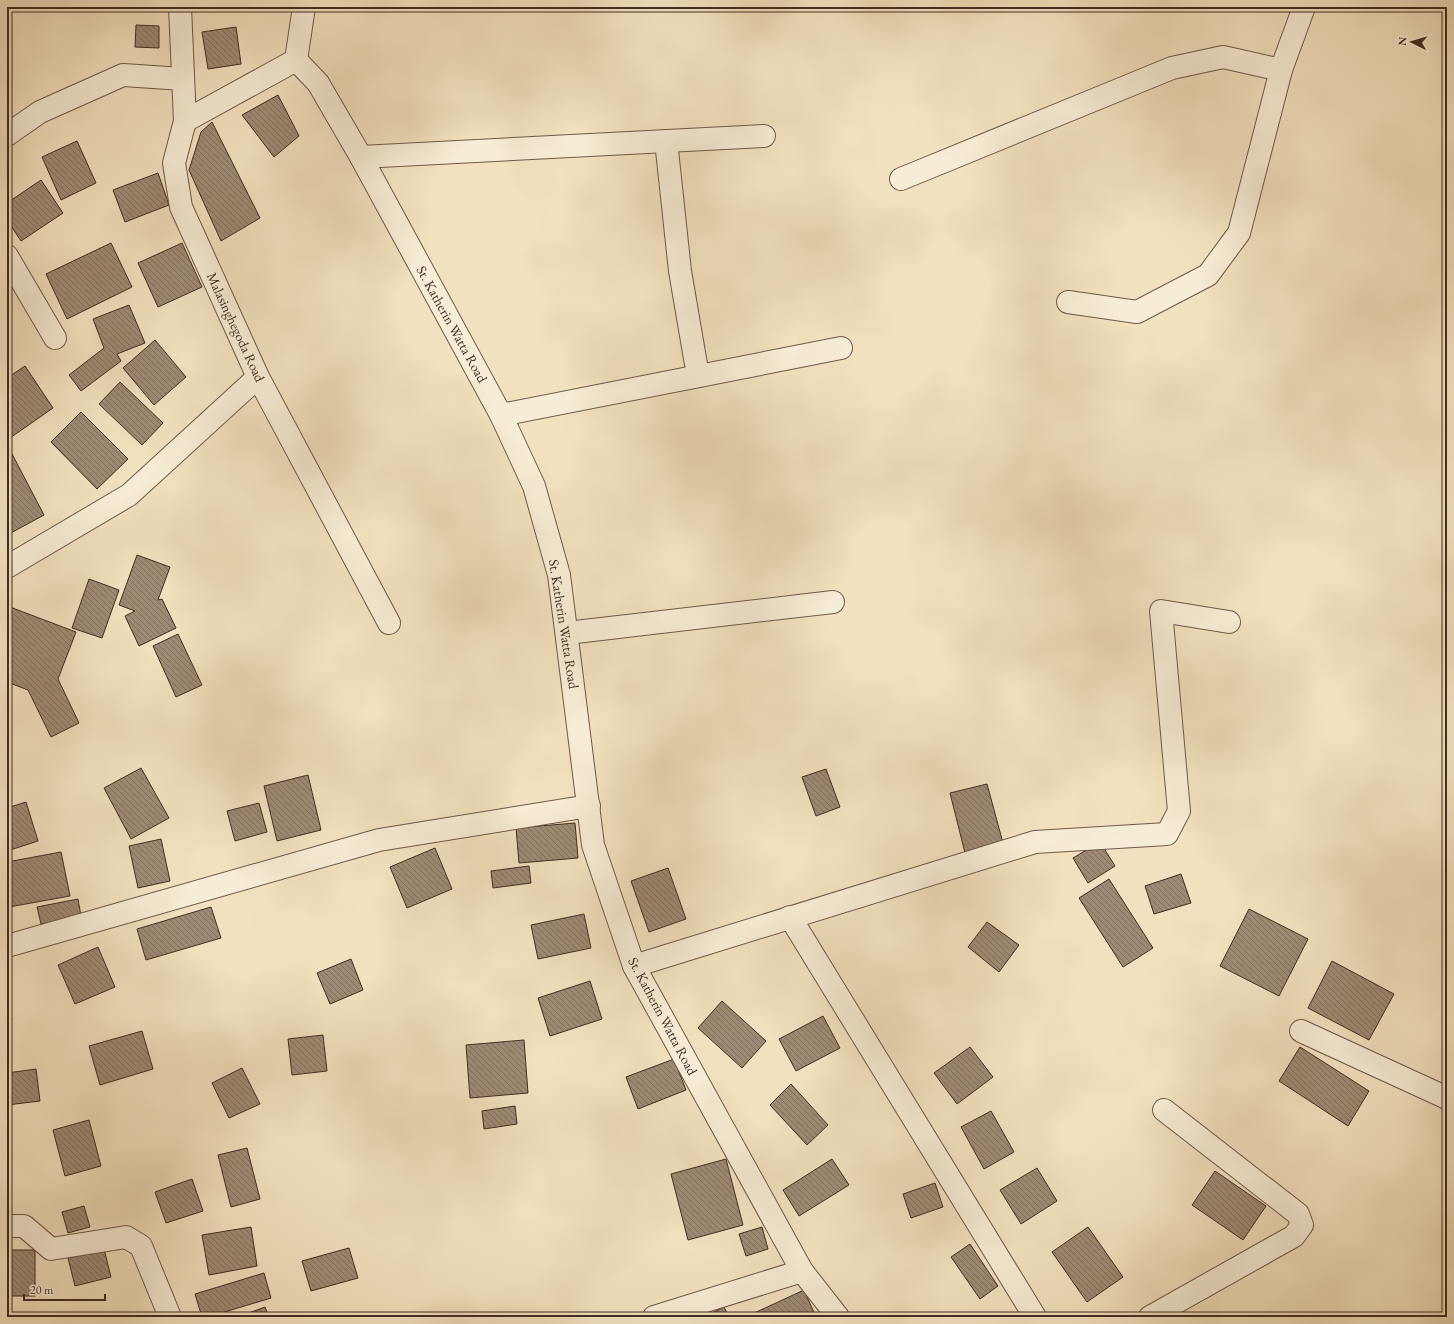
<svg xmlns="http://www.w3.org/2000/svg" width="1454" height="1324" font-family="'EB Garamond',serif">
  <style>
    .building { fill: url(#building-back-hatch); stroke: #422c24 }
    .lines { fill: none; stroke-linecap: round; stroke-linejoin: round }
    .minor-casing { stroke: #6e594a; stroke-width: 24 }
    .minor { stroke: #f7ecd5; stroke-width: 22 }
    .labels { text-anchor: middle; stroke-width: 3.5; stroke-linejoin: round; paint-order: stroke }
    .street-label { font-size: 14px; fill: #422c24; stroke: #f7ecd5 }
  </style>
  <defs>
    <pattern id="building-back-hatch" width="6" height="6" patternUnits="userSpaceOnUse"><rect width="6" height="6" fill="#9e8a74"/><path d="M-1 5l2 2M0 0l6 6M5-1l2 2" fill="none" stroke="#82715f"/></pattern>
  </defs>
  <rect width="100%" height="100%" fill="#f2e1be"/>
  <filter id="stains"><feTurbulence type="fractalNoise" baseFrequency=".005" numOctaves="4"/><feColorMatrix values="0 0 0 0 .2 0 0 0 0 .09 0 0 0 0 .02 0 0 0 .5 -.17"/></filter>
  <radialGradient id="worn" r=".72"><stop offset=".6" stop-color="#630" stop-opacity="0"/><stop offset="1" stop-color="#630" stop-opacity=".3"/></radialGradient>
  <g class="building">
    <path d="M 136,25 L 159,26 L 159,48 L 135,47 Z"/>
    <path d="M 236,27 L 241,64 L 208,69 L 202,32 Z"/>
    <path d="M 278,95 L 299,136 L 274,157 L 242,115 Z"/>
    <path d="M 212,122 L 260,218 L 221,241 L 189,170 L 201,132 Z"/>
    <path d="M 77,141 L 96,183 L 61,200 L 42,157 Z"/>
    <path d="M 158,173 L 169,205 L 125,222 L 113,190 Z"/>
    <path d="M 41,180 L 63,213 L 21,241 L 7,220 L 7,203 Z"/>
    <path d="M 111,243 L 132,287 L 67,319 L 46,274 Z"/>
    <path d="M 182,243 L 202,287 L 158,307 L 138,263 Z"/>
    <path d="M 7,301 L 12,308 L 7,312 Z"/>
    <path d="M 129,305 L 145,343 L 117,354 L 121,361 L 81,391 L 69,375 L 104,348 L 93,319 Z"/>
    <path d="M 155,340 L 186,377 L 154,405 L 123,368 Z"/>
    <path d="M 25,366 L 53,408 L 7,440 L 7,378 Z"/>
    <path d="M 120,382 L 163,423 L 142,445 L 99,404 Z"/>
    <path d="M 81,412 L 128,459 L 97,489 L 51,442 Z"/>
    <path d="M 11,452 L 44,515 L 7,535 L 7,454 Z"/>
    <path d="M 137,555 L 170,567 L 158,600 L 162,599 L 176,628 L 139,646 L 125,616 L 135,611 L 119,605 Z"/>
    <path d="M 89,579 L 119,590 L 102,638 L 72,628 Z"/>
    <path d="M 10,607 L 76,632 L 58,679 L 79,723 L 51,737 L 28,690 L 7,682 L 7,614 Z"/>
    <path d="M 178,634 L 202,685 L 176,697 L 153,646 Z"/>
    <path d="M 141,768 L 169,818 L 131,839 L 104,788 Z"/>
    <path d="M 826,769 L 840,807 L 816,816 L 802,777 Z"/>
    <path d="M 308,775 L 321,830 L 277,841 L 264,786 Z"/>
    <path d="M 987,784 L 1003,843 L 965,853 L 950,793 Z"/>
    <path d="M 26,802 L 38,841 L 7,851 L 7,808 Z"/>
    <path d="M 259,803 L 267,832 L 235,841 L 227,811 Z"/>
    <path d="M 575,823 L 578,858 L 519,863 L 516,828 Z"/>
    <path d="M 161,839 L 170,881 L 138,888 L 129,846 Z"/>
    <path d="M 1100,842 L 1115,866 L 1088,883 L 1073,858 Z"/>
    <path d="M 435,848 L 452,889 L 407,908 L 390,867 Z"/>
    <path d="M 61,852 L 70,896 L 9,907 L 7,898 L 7,862 Z"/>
    <path d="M 529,866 L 531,883 L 493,888 L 491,871 Z"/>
    <path d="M 668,868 L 686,919 L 649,932 L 631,881 Z"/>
    <path d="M 1181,874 L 1191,903 L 1154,914 L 1145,886 Z"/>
    <path d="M 1109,879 L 1153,948 L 1123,967 L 1079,898 Z"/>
    <path d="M 78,899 L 81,916 L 41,924 L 37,907 Z"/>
    <path d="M 211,907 L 221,938 L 146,960 L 137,929 Z"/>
    <path d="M 1249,909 L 1308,939 L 1279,996 L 1220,966 Z"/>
    <path d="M 584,914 L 591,948 L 538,959 L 531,925 Z"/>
    <path d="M 987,922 L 1019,945 L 999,972 L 968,947 Z"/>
    <path d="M 98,947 L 115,987 L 75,1004 L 58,965 Z"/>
    <path d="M 351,959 L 363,990 L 330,1004 L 317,973 Z"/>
    <path d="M 1332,961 L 1394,994 L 1369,1040 L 1308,1008 Z"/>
    <path d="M 590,981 L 602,1019 L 550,1036 L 538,998 Z"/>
    <path d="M 722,1001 L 766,1041 L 742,1068 L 698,1028 Z"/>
    <path d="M 7,1002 L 12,1020 L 7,1021 Z"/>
    <path d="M 823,1016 L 840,1048 L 796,1071 L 779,1039 Z"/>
    <path d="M 142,1031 L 153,1069 L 100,1085 L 89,1046 Z"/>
    <path d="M 323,1035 L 327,1071 L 292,1075 L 288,1039 Z"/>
    <path d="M 524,1040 L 528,1093 L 470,1098 L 466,1045 Z"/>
    <path d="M 970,1047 L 993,1077 L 957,1104 L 934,1073 Z"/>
    <path d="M 1300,1047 L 1369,1091 L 1348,1126 L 1279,1081 Z"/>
    <path d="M 674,1059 L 686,1090 L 638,1109 L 626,1077 Z"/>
    <path d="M 242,1068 L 260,1104 L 229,1118 L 212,1083 Z"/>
    <path d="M 36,1069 L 40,1101 L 7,1105 L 7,1073 Z"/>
    <path d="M 791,1084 L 828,1125 L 807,1145 L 770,1105 Z"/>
    <path d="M 515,1106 L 517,1124 L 484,1129 L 482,1111 Z"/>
    <path d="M 991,1111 L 1014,1152 L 984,1169 L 961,1127 Z"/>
    <path d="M 89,1120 L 101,1166 L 65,1176 L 53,1130 Z"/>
    <path d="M 247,1148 L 260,1199 L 231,1207 L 218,1155 Z"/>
    <path d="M 726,1159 L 743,1225 L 688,1240 L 671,1174 Z"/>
    <path d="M 832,1159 L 849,1185 L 799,1216 L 783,1190 Z"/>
    <path d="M 1037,1168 L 1057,1201 L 1021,1224 L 1000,1190 Z"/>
    <path d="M 1215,1171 L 1266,1206 L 1243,1240 L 1192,1205 Z"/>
    <path d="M 192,1179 L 203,1211 L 166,1223 L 155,1192 Z"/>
    <path d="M 935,1183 L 943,1207 L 911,1218 L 903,1194 Z"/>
    <path d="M 84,1206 L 90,1227 L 68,1233 L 62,1212 Z"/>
    <path d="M 251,1227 L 257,1266 L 209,1275 L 202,1235 Z"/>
    <path d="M 762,1227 L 768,1249 L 746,1256 L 739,1234 Z"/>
    <path d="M 1088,1227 L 1123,1277 L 1087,1302 L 1052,1252 Z"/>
    <path d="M 970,1244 L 998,1286 L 980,1299 L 951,1257 Z"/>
    <path d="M 349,1248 L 358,1278 L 311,1291 L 302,1261 Z"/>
    <path d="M 104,1249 L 111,1277 L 75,1286 L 68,1258 Z"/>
    <rect x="7" y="1250" width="28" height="46"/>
    <path d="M 264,1273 L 271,1298 L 208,1317 L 202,1317 L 195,1294 Z"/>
    <path d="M 804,1290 L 816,1317 L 751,1317 L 750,1315 Z"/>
    <path d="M 265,1307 L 269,1317 L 238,1317 Z"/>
    <path d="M 724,1307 L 729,1317 L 704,1317 Z"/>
  </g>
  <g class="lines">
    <defs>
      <g id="minor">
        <path d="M 180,7 L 185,121 L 174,163 L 181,207 L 258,377 L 389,623"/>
        <path d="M 296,60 L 304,7"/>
        <path d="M 185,121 L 296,60 L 318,83 L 361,157 L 501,415 L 534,486 L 559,575 L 593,845 L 634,966 L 802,1271 L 838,1317"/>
        <path d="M 7,135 L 40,112 L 123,75 L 183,79"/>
        <path d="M 666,141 L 680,271 L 698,376"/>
        <path d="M 361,157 L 764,136"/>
        <path d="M 901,179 L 1172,68 L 1223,57 L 1281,70"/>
        <path d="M 7,256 L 55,338"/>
        <path d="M 1068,302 L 1137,312 L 1208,275 L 1239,233 L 1281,70 L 1304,7"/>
        <path d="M 501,415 L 841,348"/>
        <path d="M 7,567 L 129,495 L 258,377"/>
        <path d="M 567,633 L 833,602"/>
        <path d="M 790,917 L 1035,1317"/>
        <path d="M 7,946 L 379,840 L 589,806"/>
        <path d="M 634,966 L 1035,842 L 1167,834 L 1179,811 L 1161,611 L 1229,622"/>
        <path d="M 1301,1031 L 1447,1098"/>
        <path d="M 7,1226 L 24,1226 L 51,1249 L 126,1237 L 141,1246 L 170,1317"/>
        <path d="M 654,1317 L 802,1271"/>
        <path d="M 1150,1317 L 1294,1236 L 1302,1225 L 1298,1214 L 1164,1110"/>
      </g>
    </defs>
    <use href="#minor" class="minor-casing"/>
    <use href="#minor" class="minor"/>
  </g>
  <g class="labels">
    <g class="street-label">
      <text transform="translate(452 324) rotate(61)" y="5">St. Katherin Watta Road</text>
      <text transform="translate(236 327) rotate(65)" y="5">Malasinghegoda Road</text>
      <text transform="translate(564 624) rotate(81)" y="5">St. Katherin Watta Road</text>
      <text transform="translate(663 1016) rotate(62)" y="5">St. Katherin Watta Road</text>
    </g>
  </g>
  <rect width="1454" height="1324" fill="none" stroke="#f2e1be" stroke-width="24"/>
  <rect x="8" y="8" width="1438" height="1308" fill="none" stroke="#422c24" stroke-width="2"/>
  <rect x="12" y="12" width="1430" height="1300" fill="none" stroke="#422c24"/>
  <g transform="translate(1412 42) rotate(275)" stroke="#f7ecd5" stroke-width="3" paint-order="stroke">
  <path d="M0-3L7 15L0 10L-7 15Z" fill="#422c24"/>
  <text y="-6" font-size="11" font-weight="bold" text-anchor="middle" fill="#422c24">N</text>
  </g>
  <path d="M24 1294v6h81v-6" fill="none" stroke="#422c24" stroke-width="2"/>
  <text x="30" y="1294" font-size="12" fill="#422c24" stroke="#f7ecd5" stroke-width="3" paint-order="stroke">20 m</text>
  <rect width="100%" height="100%" filter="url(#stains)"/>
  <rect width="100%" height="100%" fill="url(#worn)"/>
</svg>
